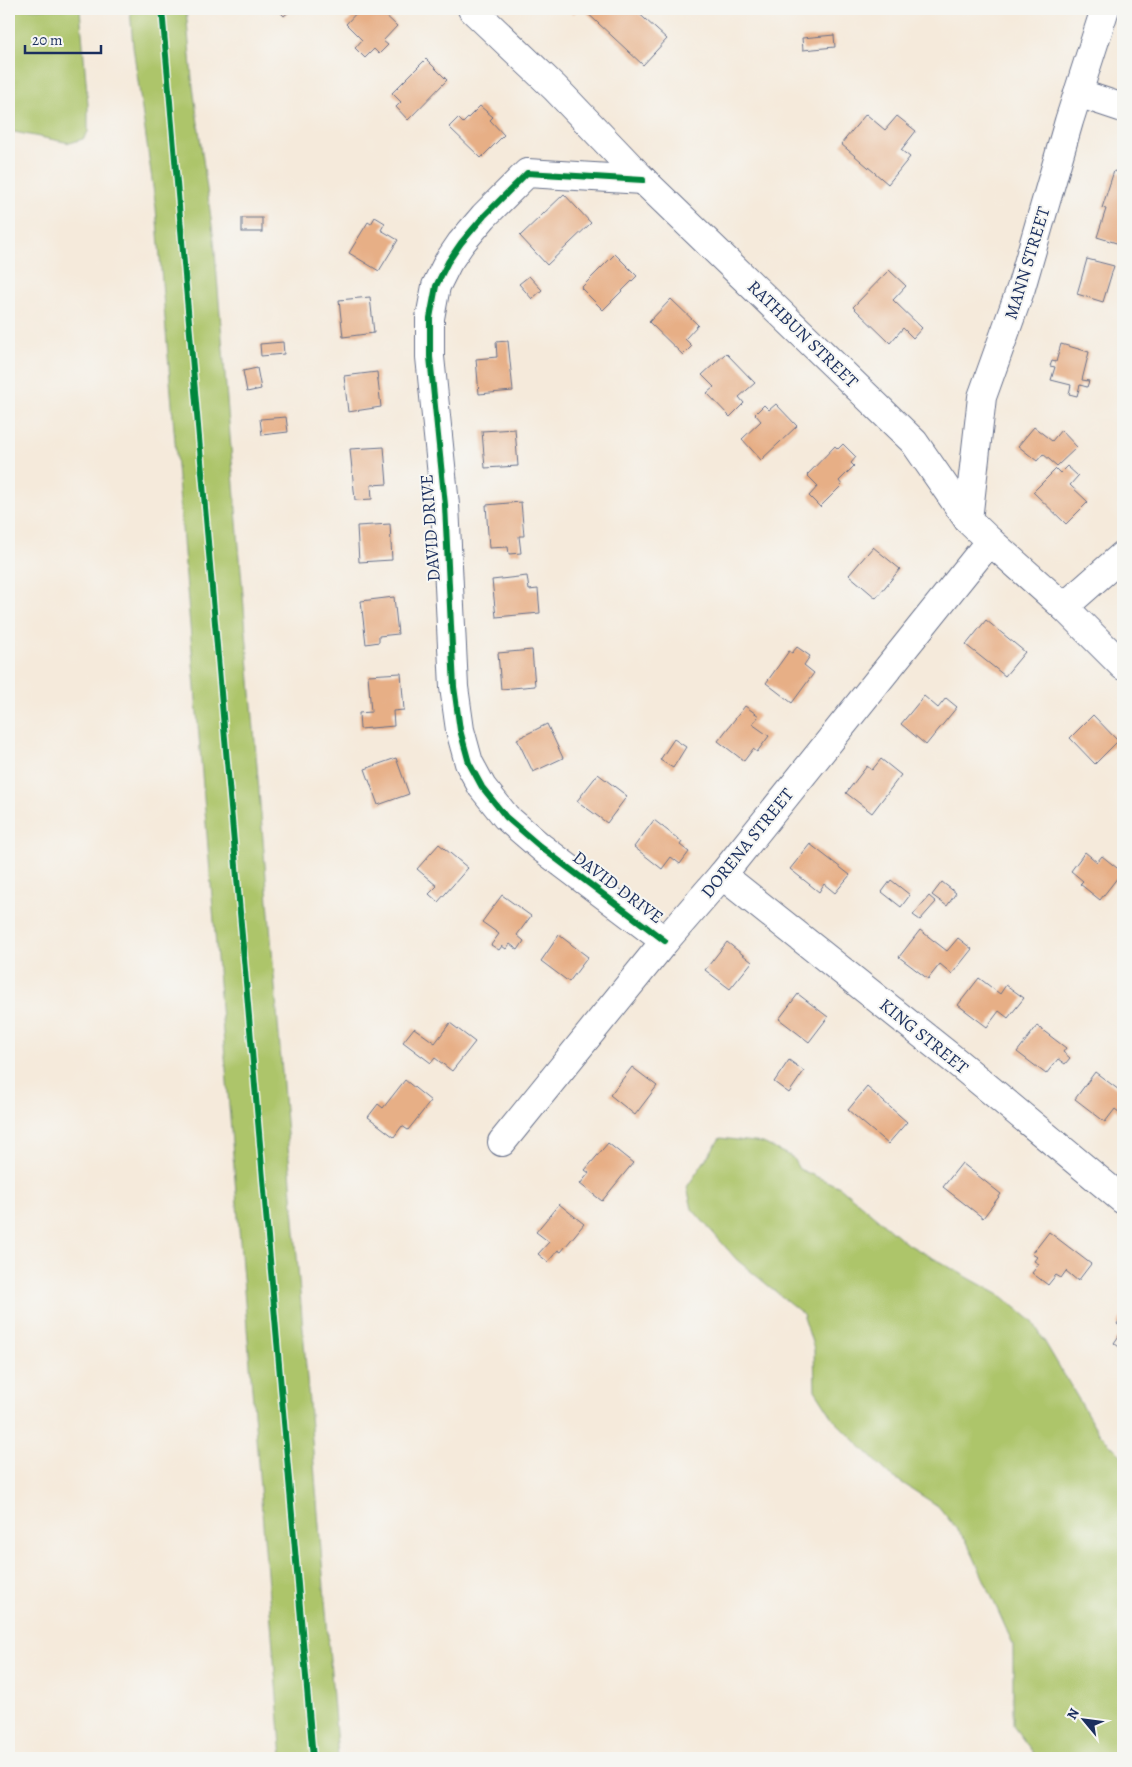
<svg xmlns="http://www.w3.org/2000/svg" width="1132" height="1767" font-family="Alegreya,serif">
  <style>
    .green { fill: #adc56b; stroke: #647a64 }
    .building { fill: #e7af86 }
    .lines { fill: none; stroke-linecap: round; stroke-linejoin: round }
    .minor-casing { stroke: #67708a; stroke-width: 30 }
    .minor { stroke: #fff; stroke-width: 28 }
    .cycleway-casing { stroke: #f6f6f2; stroke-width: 9 }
    .cycleway { stroke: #00873e; stroke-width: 6 }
    .labels { text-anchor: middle; stroke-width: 4; stroke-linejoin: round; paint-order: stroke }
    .street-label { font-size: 18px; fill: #1b2f5e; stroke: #f6f6f2 }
  </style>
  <rect width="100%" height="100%" fill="#f6f6f2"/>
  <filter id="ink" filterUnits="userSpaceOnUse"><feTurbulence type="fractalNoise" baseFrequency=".02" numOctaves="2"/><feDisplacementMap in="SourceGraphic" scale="10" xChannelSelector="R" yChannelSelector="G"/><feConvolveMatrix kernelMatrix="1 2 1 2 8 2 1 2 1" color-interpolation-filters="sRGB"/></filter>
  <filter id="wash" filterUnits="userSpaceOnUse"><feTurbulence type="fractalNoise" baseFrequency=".0096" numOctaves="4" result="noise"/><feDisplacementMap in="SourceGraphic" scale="20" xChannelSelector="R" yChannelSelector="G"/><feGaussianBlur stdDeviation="1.12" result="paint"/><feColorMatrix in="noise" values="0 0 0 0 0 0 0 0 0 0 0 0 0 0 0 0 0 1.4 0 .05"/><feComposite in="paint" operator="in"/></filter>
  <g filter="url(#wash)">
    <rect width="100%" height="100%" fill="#f5eadb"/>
    <g class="green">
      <path d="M 9,9 L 80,9 L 88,105 L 88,132 L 83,139 L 70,143 L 9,131 Z"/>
      <path d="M 130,9 L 186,9 L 192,79 L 214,240 L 338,1758 L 282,1758 L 156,208 L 133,46 Z"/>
      <path d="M 720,1138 L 763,1143 L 792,1157 L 799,1169 L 840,1187 L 906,1243 L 1003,1297 L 1033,1322 L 1098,1432 L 1123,1457 L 1123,1758 L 1037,1758 L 1013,1726 L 1013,1644 L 967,1542 L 938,1506 L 890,1475 L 835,1421 L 815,1390 L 814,1349 L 803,1314 L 737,1260 L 692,1209 L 687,1187 Z"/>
    </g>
    <g id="blocks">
      <g class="building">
        <path d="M 277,9 L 292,9 L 284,16 Z"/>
        <path d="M 360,9 L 379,9 L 397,26 L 383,41 L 388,45 L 379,54 L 374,49 L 365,58 L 355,48 L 362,40 L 346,24 Z"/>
        <path d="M 567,9 L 578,9 L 573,14 Z"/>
        <path d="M 583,9 L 634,9 L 667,39 L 643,65 Z"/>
        <path d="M 834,35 L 835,47 L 803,50 L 802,38 Z"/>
        <path d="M 426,59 L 447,80 L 408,120 L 396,107 L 401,102 L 392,93 Z"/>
        <path d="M 480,106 L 493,117 L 490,120 L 504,135 L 481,158 L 449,127 L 458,118 L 463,123 Z"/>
        <path d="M 866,114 L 885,130 L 897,116 L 916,131 L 901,150 L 910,157 L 888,184 L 841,144 Z"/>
        <path d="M 1114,171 L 1123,174 L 1123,245 L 1097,237 L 1106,209 L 1102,208 Z"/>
        <path d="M 564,194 L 591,223 L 547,265 L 520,236 Z"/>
        <path d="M 375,217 L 385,223 L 381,230 L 398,240 L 379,271 L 349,253 L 368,222 L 371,224 Z"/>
        <rect x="242" y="218" width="20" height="14"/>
        <path d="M 615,254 L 637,276 L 603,310 L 581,288 Z"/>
        <path d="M 1087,259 L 1114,266 L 1103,302 L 1077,294 Z"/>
        <path d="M 889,270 L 906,286 L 893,300 L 922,328 L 913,338 L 903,328 L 890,343 L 853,307 Z"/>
        <path d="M 529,276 L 542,290 L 532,299 L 519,284 Z"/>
        <path d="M 370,297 L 374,333 L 343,337 L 339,300 Z"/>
        <path d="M 671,299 L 698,325 L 685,339 L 692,346 L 683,355 L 649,322 Z"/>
        <path d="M 508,341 L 513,391 L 479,394 L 476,359 L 497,357 L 496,342 Z"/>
        <path d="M 283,342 L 284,354 L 261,356 L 260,344 Z"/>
        <path d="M 1061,344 L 1089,352 L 1082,380 L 1089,381 L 1087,387 L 1080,385 L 1077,396 L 1069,394 L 1071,385 L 1051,380 L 1055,367 L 1050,366 L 1052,361 L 1056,362 Z"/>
        <path d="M 726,353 L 755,383 L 739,397 L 744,403 L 730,417 L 707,393 L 714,387 L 702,375 Z"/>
        <path d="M 257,368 L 261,389 L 247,392 L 243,371 Z"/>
        <path d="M 377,372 L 381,407 L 348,412 L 344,376 Z"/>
        <path d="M 776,404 L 797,426 L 761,460 L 742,439 L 761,421 L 755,414 L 764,405 L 769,410 Z"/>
        <path d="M 286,417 L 288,432 L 262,435 L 260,419 Z"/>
        <path d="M 1034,427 L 1052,441 L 1061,430 L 1077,447 L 1057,466 L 1043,454 L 1037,461 L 1018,446 Z"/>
        <path d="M 515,429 L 518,466 L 485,468 L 482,431 Z"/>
        <path d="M 843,444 L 856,457 L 851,463 L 854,466 L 839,481 L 842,485 L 820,507 L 809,496 L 818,486 L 807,475 L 835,446 L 838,449 Z"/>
        <path d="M 384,447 L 387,484 L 371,485 L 372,499 L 355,500 L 350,449 Z"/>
        <path d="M 1067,466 L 1078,476 L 1070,485 L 1088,502 L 1066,524 L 1033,492 L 1056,469 L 1060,473 Z"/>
        <path d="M 521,502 L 524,536 L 519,536 L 521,553 L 509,554 L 508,547 L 489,548 L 486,505 Z"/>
        <path d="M 390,524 L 392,560 L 359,562 L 357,526 Z"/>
        <path d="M 873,547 L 900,569 L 876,598 L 849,575 Z"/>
        <path d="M 527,576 L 529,590 L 538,589 L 540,613 L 496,617 L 492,580 Z"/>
        <path d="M 394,597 L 398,634 L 379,636 L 379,642 L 366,644 L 361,601 Z"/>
        <path d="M 986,620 L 1025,652 L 1005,676 L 966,645 Z"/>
        <path d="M 797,647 L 810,656 L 804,665 L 814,673 L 792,703 L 766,683 L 789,651 L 792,653 Z"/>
        <path d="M 532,650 L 535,686 L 501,689 L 498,653 Z"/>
        <path d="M 401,673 L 404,710 L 393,711 L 394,726 L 360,729 L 359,713 L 371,712 L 368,675 Z"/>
        <path d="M 924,696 L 938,708 L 946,698 L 957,707 L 926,745 L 901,724 Z"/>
        <path d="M 745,706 L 759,716 L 752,724 L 769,736 L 757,752 L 753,749 L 744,761 L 718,741 Z"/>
        <path d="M 1093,715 L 1118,741 L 1095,764 L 1070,738 Z"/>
        <path d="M 547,724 L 563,758 L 533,772 L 517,739 Z"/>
        <path d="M 674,739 L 686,747 L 673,768 L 660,760 Z"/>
        <path d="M 396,758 L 409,794 L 378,805 L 365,769 Z"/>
        <path d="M 881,759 L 901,775 L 872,813 L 846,793 L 867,766 L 872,770 Z"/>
        <path d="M 598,774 L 627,796 L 607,823 L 577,801 Z"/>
        <path d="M 654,820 L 682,842 L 680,845 L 689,852 L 680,864 L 671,857 L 662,869 L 634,847 Z"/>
        <path d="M 439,844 L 468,868 L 438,902 L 429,894 L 437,886 L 417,869 Z"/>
        <path d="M 810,844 L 850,875 L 835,893 L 824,884 L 819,892 L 790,869 Z"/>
        <path d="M 1085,852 L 1097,862 L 1102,856 L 1122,872 L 1100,900 L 1080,884 L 1083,881 L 1071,871 Z"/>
        <path d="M 891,880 L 910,895 L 901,907 L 882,892 Z"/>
        <path d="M 942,882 L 956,893 L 947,906 L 932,895 Z"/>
        <path d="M 502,895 L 531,916 L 517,935 L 524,941 L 518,950 L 510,944 L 506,949 L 502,946 L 499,950 L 491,945 L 499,934 L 482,922 Z"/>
        <path d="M 929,896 L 936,902 L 920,920 L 913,915 Z"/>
        <path d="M 920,930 L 947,951 L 958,938 L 972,949 L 952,974 L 940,964 L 928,979 L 899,957 Z"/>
        <path d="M 559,935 L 588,957 L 569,982 L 541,961 Z"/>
        <path d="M 727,942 L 752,962 L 730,989 L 705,970 Z"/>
        <path d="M 979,978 L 1000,994 L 1006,985 L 1024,998 L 1008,1018 L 999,1011 L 987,1027 L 958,1005 Z"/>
        <path d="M 798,994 L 828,1017 L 809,1042 L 779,1019 Z"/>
        <path d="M 450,1023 L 475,1042 L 452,1071 L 435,1058 L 431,1063 L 403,1042 L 414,1028 L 435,1043 Z"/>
        <path d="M 1037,1026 L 1066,1048 L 1063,1052 L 1070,1058 L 1065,1064 L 1058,1059 L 1046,1074 L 1017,1052 Z"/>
        <path d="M 789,1060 L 804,1071 L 789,1093 L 774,1082 Z"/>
        <path d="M 632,1067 L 657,1086 L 635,1115 L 610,1095 Z"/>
        <path d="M 1095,1072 L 1123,1093 L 1123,1111 L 1121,1114 L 1115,1109 L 1105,1122 L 1075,1099 Z"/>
        <path d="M 405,1080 L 431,1101 L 408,1130 L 402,1126 L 394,1137 L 368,1117 L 378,1104 L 383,1108 Z"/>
        <path d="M 867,1087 L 907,1122 L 888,1144 L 848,1110 Z"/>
        <path d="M 608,1143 L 633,1163 L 602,1201 L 580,1184 L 589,1173 L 585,1170 Z"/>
        <path d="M 962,1163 L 1001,1194 L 983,1218 L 943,1187 Z"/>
        <path d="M 559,1204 L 584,1224 L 561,1252 L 558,1250 L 548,1262 L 538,1254 L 549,1242 L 536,1232 Z"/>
        <path d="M 1049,1232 L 1091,1264 L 1078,1281 L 1066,1271 L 1061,1278 L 1056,1275 L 1048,1285 L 1032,1273 L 1039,1264 L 1034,1261 L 1037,1257 L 1032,1254 Z"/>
        <path d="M 1123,1315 L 1123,1329 L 1117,1324 Z"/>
        <path d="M 1123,1330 L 1123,1350 L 1114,1343 Z"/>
      </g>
    </g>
  </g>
  <g filter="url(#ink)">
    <use href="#blocks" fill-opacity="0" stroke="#67708a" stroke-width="1"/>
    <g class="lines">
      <defs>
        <g id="minor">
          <path d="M 472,9 L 555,88 L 643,180 L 914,442 L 968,520 L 990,541 L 1064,607 L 1123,666"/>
          <path d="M 1078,93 L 1123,108"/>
          <path d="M 643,180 L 527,173 L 484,216 L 461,243 L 448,262 L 436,286 L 430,318 L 430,357 L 445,505 L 454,687 L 460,730 L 469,763 L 482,787 L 506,817 L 542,848 L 665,941"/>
          <path d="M 968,520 L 982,397 L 1021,288 L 1069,121 L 1105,9"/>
          <path d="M 1064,607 L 1123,555"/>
          <path d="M 722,875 L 958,1063 L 1123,1200"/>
          <path d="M 502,1142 L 665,941 L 723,874 L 990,541"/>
        </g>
      </defs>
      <use href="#minor" class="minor-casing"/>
      <use href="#minor" class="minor"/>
      <defs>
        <g id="cycleway">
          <path d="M 162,9 L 313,1758"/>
          <path d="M 643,180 L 527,173 L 484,216 L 461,243 L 448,262 L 436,286 L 430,318 L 430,357 L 445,505 L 454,687 L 460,730 L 469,763 L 482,787 L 506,817 L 542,848 L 665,941"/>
        </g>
      </defs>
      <use href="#cycleway" class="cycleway-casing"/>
      <use href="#cycleway" class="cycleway"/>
    </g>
  </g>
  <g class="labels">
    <g class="street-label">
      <text transform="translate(1027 263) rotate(-73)" y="6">MANN STREET</text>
      <text transform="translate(803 334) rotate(44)" y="6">RATHBUN STREET</text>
      <text transform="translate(430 528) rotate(-94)" y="6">DAVID DRIVE</text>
      <text transform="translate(747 843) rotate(-51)" y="6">DORENA STREET</text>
      <text transform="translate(618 887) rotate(37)" y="6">DAVID DRIVE</text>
      <text transform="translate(924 1036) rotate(39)" y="6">KING STREET</text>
    </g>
  </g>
  <rect width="1132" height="1767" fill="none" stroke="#f6f6f2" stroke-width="30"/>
  <g transform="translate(1084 1720) rotate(299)" stroke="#f6f6f2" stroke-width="4" paint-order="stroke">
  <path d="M0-4L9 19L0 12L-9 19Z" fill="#1b2f5e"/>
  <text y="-8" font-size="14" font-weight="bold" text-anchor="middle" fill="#1b2f5e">N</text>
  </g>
  <path d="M25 45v8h76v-8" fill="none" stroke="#1b2f5e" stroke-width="2.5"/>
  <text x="32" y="45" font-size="15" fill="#1b2f5e" stroke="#f6f6f2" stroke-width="4" paint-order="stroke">20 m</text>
</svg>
